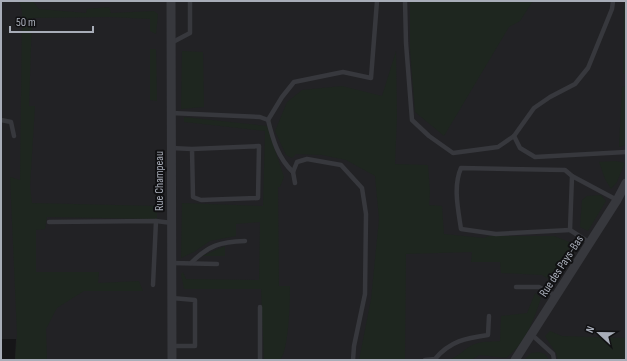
<svg xmlns="http://www.w3.org/2000/svg" width="627" height="361" font-family="'Sofia Sans Condensed',sans-serif">
  <style>
    .built { fill: #222225 }
    .green { fill: #1e261f }
    .lines { fill: none; stroke-linecap: round; stroke-linejoin: round }
    .service { stroke: #37383d; stroke-width: 4.5 }
    .minor { stroke: #37383d; stroke-width: 9 }
    .labels { text-anchor: middle; stroke-width: 4; stroke-linejoin: round; paint-order: stroke }
    .street-label { font-size: 12px; fill: #a8adb8; stroke: #111113 }
  </style>
  <rect width="100%" height="100%" fill="#161618"/>
  <path class="built" d="M 1,1 L 626,1 L 626,360 L 15,360 L 16,339 L 1,339 Z"/>
  <g class="green">
    <path d="M 19,1 L 33,1 L 39,9 L 86,13 L 87,9 L 109,7 L 111,13 L 154,11 L 158,14 L 156,34 L 150,31 L 150,19 L 110,17 L 32,18 L 29,106 L 35,106 L 30,186 L 32,203 L 157,206 L 157,219 L 47,217 L 45,229 L 36,230 L 36,272 L 99,272 L 98,283 L 139,281 L 143,291 L 84,291 L 57,308 L 46,329 L 47,360 L 15,360 L 17,334 L 10,177 L 20,180 L 22,12 Z"/>
    <path d="M 410,1 L 533,1 L 520,21 L 509,27 L 444,136 L 415,112 L 410,49 Z"/>
    <path d="M 624,1 L 626,1 L 626,73 L 623,74 Z"/>
    <path d="M 150,49 L 156,49 L 157,101 L 150,100 Z"/>
    <path d="M 182,51 L 203,52 L 204,107 L 181,109 Z"/>
    <path d="M 396,51 L 397,117 L 395,164 L 428,165 L 430,192 L 429,205 L 442,206 L 444,234 L 484,238 L 489,236 L 554,236 L 572,243 L 553,282 L 542,275 L 501,273 L 500,262 L 471,262 L 472,252 L 406,254 L 405,360 L 359,360 L 371,299 L 379,219 L 375,176 L 346,160 L 322,155 L 296,154 L 292,158 L 286,155 L 275,131 L 287,102 L 302,90 L 342,86 L 382,96 Z"/>
    <path d="M 626,86 L 626,145 L 619,147 L 622,87 Z"/>
    <path d="M 184,117 L 267,126 L 284,177 L 280,187 L 278,187 L 279,286 L 290,286 C 290,300 289,351 280,360 L 264,360 L 261,289 L 184,289 L 181,274 L 183,272 L 186,279 L 259,280 L 260,222 L 236,224 L 236,236 L 210,241 L 194,252 L 181,258 L 182,203 L 263,206 L 265,131 L 184,122 Z"/>
    <path d="M 616,161 L 625,163 L 617,182 L 611,189 L 605,179 L 599,162 Z"/>
    <path d="M 601,195 L 606,201 L 588,231 L 580,227 L 582,200 L 587,196 Z"/>
    <path d="M 225,246 L 225,256 L 202,256 Z"/>
    <path d="M 535,293 L 541,298 C 534,320 525,344 506,358 L 480,355 L 471,360 L 448,360 C 461,356 467,345 478,343 C 485,341 493,342 500,341 L 501,316 L 527,313 Z"/>
    <path d="M 550,331 L 562,336 L 626,338 L 626,360 L 558,360 L 556,353 L 545,336 Z"/>
    <path d="M 539,352 L 545,354 L 549,360 L 524,360 L 531,353 Z"/>
  </g>
  <g class="lines">
    <g class="service">
      <path d="M 405,1 L 406,43 L 412,120 L 429,136 L 453,153 L 498,147 L 514,136 L 534,108 L 550,97 L 575,84 L 588,68 L 612,9 L 613,1"/>
      <path d="M 171,43 L 190,33 L 190,1"/>
      <path d="M 171,113 L 260,117 L 268,120 C 273,140 278,158 293,172"/>
      <path d="M 1,120 L 11,122 L 14,136"/>
      <path d="M 268,120 L 282,97 L 294,82 L 343,72 L 371,78 L 377,1"/>
      <path d="M 514,136 L 520,148 L 535,157 L 626,152"/>
      <path d="M 171,148 L 192,149 L 193,197 L 201,200 L 258,198 L 259,146 L 192,149"/>
      <path d="M 295,183 L 293,172 L 297,162 L 307,159 L 341,165 L 362,188 L 366,214 L 365,294 L 354,346 L 353,360"/>
      <path d="M 156,221 L 172,223"/>
      <path d="M 49,222 L 156,221 L 153,285"/>
      <path d="M 570,230 L 496,234 L 461,229 C 458,209 453,186 461,168 L 565,170 L 572,176"/>
      <path d="M 590,243 L 570,230 L 572,176 L 617,200"/>
      <path d="M 172,263 L 217,264"/>
      <path d="M 191,263 C 209,245 220,242 245,241"/>
      <path d="M 516,287 L 539,287 L 556,296"/>
      <path d="M 531,334 L 553,354 L 554,360"/>
      <path d="M 172,346 L 195,346 L 195,300 L 172,298"/>
      <path d="M 260,360 L 260,307"/>
      <path d="M 425,360 L 435,359 C 450,341 466,338 488,335 L 489,316"/>
    </g>
    <g class="minor">
      <path d="M 171,1 L 172,360"/>
      <path d="M 515,360 L 617,200 L 626,183"/>
    </g>
  </g>
  <g class="labels">
    <g class="street-label">
      <text transform="translate(159 181) rotate(-90)" y="4">Rue Champeau</text>
      <text transform="translate(561 266) rotate(-57)" y="4">Rue des Pays-Bas</text>
    </g>
  </g>
  <rect width="627" height="361" fill="none" stroke="#a8adb8" stroke-width="4"/>
  <g transform="translate(599 333) rotate(292)" stroke="#111113" stroke-width="3" paint-order="stroke">
  <path d="M0-3L7 15L0 10L-7 15Z" fill="#a8adb8"/>
  <text y="-6" font-size="11" font-weight="bold" text-anchor="middle" fill="#a8adb8">N</text>
  </g>
  <path d="M10 26v6h83v-6" fill="none" stroke="#a8adb8" stroke-width="2"/>
  <text x="16" y="26" font-size="12" fill="#a8adb8" stroke="#111113" stroke-width="3" paint-order="stroke">50 m</text>
</svg>
